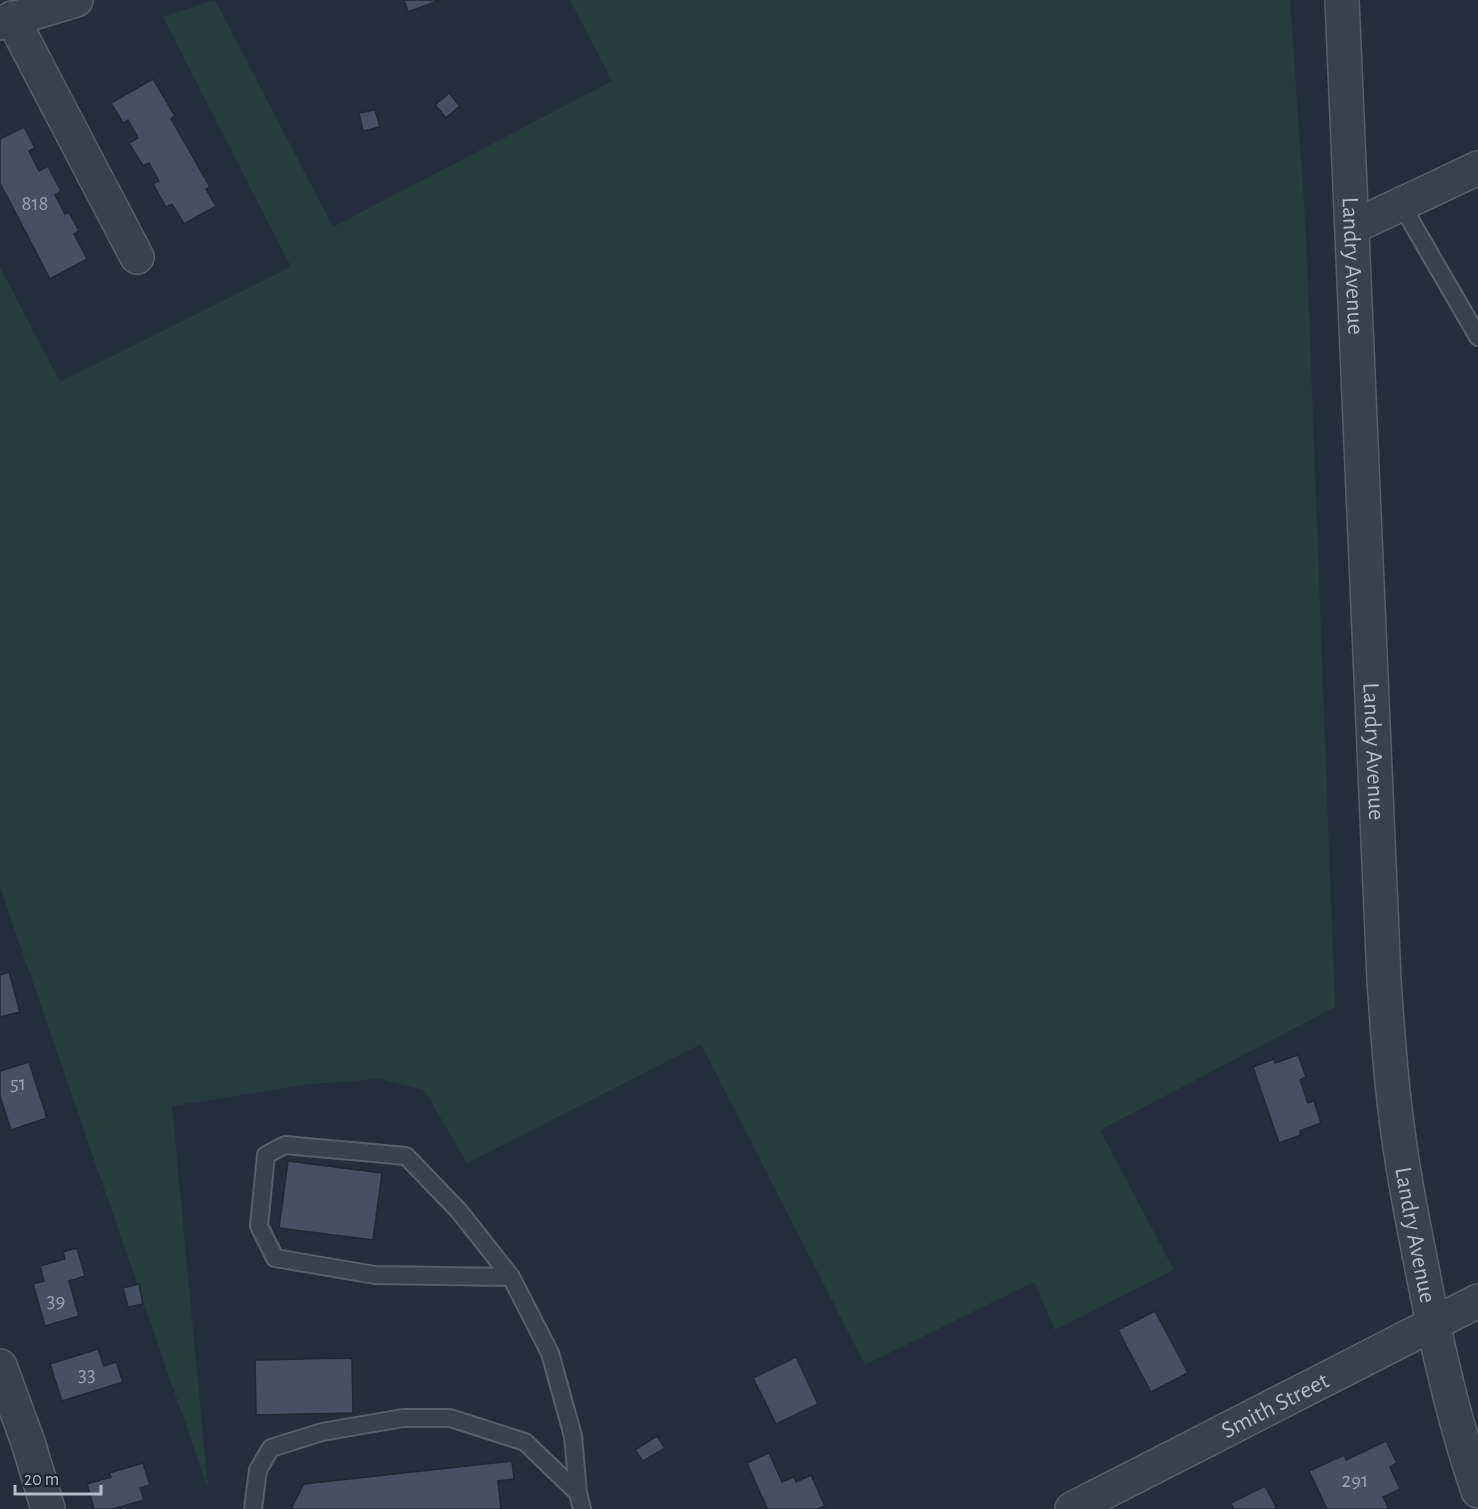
<svg xmlns="http://www.w3.org/2000/svg" width="1478" height="1509" font-family="'Alegreya Sans',sans-serif">
  <style>
    .green { fill: #263c3f }
    .building { fill: #455162; stroke: #1f2835; stroke-width: 1.5 }
    .lines { fill: none; stroke-linecap: round; stroke-linejoin: round }
    .service-casing { stroke: #565f6c; stroke-width: 20 }
    .minor-casing { stroke: #565f6c; stroke-width: 36 }
    .tertiary-casing { stroke: #565f6c; stroke-width: 36 }
    .service { stroke: #38414e; stroke-width: 16 }
    .minor { stroke: #38414e; stroke-width: 33 }
    .tertiary { stroke: #38414e; stroke-width: 33 }
    .labels { text-anchor: middle; stroke-width: 5; stroke-linejoin: round; paint-order: stroke }
    .number-label { font-size: 21px; fill: #98a1af }
    .street-label { font-size: 24px; fill: #b4bcc9; stroke: #1d2633 }
  </style>
  <rect width="100%" height="100%" fill="#242f3e"/>
  <path class="green" d="M 213,0 L 215,0 L 333,227 L 612,81 L 570,0 L 1290,0 L 1306,232 L 1335,1007 L 1100,1130 L 1174,1270 L 1055,1330 L 1034,1282 L 865,1365 L 701,1044 L 467,1163 L 424,1090 L 380,1079 L 311,1084 L 172,1106 L 208,1489 L 0,887 L 0,267 L 60,382 L 291,267 L 163,17 Z"/>
  <g class="building">
    <path d="M 404,0 L 440,0 L 408,12 Z"/>
    <path d="M 153,79 L 175,116 L 171,119 L 210,187 L 206,189 L 216,206 L 184,224 L 172,204 L 166,207 L 153,184 L 159,181 L 149,163 L 143,166 L 129,143 L 138,138 L 128,120 L 123,123 L 111,103 Z"/>
    <path d="M 449,93 L 460,106 L 446,118 L 435,105 Z"/>
    <path d="M 375,110 L 380,127 L 363,131 L 359,113 Z"/>
    <path d="M 24,127 L 35,148 L 29,151 L 39,171 L 48,166 L 61,191 L 55,195 L 65,214 L 69,212 L 79,231 L 74,234 L 87,259 L 50,279 L 0,183 L 0,139 Z"/>
    <path d="M 9,972 L 20,1012 L 0,1017 L 0,975 Z"/>
    <path d="M 1298,1055 L 1306,1077 L 1300,1080 L 1308,1103 L 1314,1101 L 1321,1123 L 1300,1131 L 1301,1135 L 1279,1143 L 1253,1067 L 1274,1059 L 1275,1063 Z"/>
    <path d="M 29,1062 L 47,1118 L 11,1130 L 0,1096 L 0,1071 Z"/>
    <path d="M 288,1161 L 382,1173 L 373,1240 L 279,1228 Z"/>
    <path d="M 77,1248 L 85,1276 L 69,1281 L 79,1316 L 45,1326 L 33,1284 L 44,1281 L 40,1266 L 65,1259 L 63,1252 Z"/>
    <path d="M 139,1284 L 143,1304 L 128,1307 L 123,1288 Z"/>
    <path d="M 1155,1311 L 1188,1373 L 1151,1392 L 1118,1330 Z"/>
    <path d="M 98,1349 L 104,1366 L 116,1362 L 123,1382 L 62,1401 L 50,1364 Z"/>
    <path d="M 796,1357 L 818,1404 L 776,1424 L 753,1378 Z"/>
    <path d="M 352,1358 L 353,1413 L 256,1415 L 255,1360 Z"/>
    <path d="M 657,1436 L 665,1448 L 643,1461 L 635,1450 Z"/>
    <path d="M 1386,1441 L 1397,1463 L 1390,1467 L 1400,1489 L 1383,1497 L 1389,1509 L 1327,1509 L 1309,1471 L 1344,1455 L 1346,1460 Z"/>
    <path d="M 769,1453 L 782,1482 L 794,1477 L 796,1482 L 811,1475 L 825,1506 L 818,1509 L 765,1509 L 767,1508 L 747,1463 Z"/>
    <path d="M 512,1461 L 514,1479 L 498,1481 L 501,1509 L 291,1509 L 304,1484 Z"/>
    <path d="M 143,1463 L 150,1485 L 140,1488 L 144,1500 L 113,1509 L 94,1509 L 87,1484 L 111,1477 L 109,1473 Z"/>
    <path d="M 1265,1486 L 1277,1509 L 1233,1509 L 1231,1503 Z"/>
  </g>
  <g class="lines">
    <defs>
      <g id="service">
        <path d="M 1401,204 L 1478,337"/>
        <path d="M 511,1277 L 375,1275 L 275,1258 L 259,1226 L 266,1155 L 285,1145 L 406,1156 L 459,1211 L 511,1277 L 550,1353 L 573,1436 L 578,1493"/>
        <path d="M 253,1509 L 258,1470 L 271,1448 L 322,1432 L 403,1418 L 450,1418 L 525,1442 L 578,1493 L 582,1509"/>
      </g>
      <g id="minor">
        <path d="M 12,18 L 137,257"/>
        <path d="M 1353,227 L 1478,168"/>
        <path d="M 0,1366 L 28,1442 L 48,1509"/>
      </g>
      <g id="tertiary">
        <path id="s1" d="M 1342,0 L 1384,980 C 1388,1038 1392,1096 1401,1153 C 1407,1195 1416,1237 1424,1279 C 1438,1350 1454,1422 1478,1491"/>
        <path d="M 0,23 L 76,0"/>
        <path id="s2" d="M 1072,1509 L 1478,1301"/>
      </g>
    </defs>
    <use href="#service" class="service-casing"/>
    <use href="#minor" class="minor-casing"/>
    <use href="#tertiary" class="tertiary-casing"/>
    <use href="#service" class="service"/>
    <use href="#minor" class="minor"/>
    <use href="#tertiary" class="tertiary"/>
  </g>
  <g class="labels">
    <g class="number-label">
      <text x="35" y="210">818</text>
      <text x="18" y="1090">51</text>
      <text x="56" y="1307">39</text>
      <text x="87" y="1381">33</text>
      <text x="1355" y="1487">291</text>
    </g>
    <g class="street-label">
      <text dy="8" stroke="none"><textPath href="#s1" startOffset="266">Landry Avenue</textPath></text>
      <text dy="8" stroke="none"><textPath href="#s1" startOffset="752">Landry Avenue</textPath></text>
      <text dy="8" stroke="none"><textPath href="#s1" startOffset="1238">Landry Avenue</textPath></text>
      <text dy="8" stroke="none"><textPath href="#s2" startOffset="228">Smith Street</textPath></text>
    </g>
  </g>
  <path d="M15 1485v9h86v-9" fill="none" stroke="#b4bcc9" stroke-width="3"/>
  <text x="24" y="1485" font-size="18" fill="#b4bcc9" stroke="#1d2633" stroke-width="4.5" paint-order="stroke">20 m</text>
</svg>
